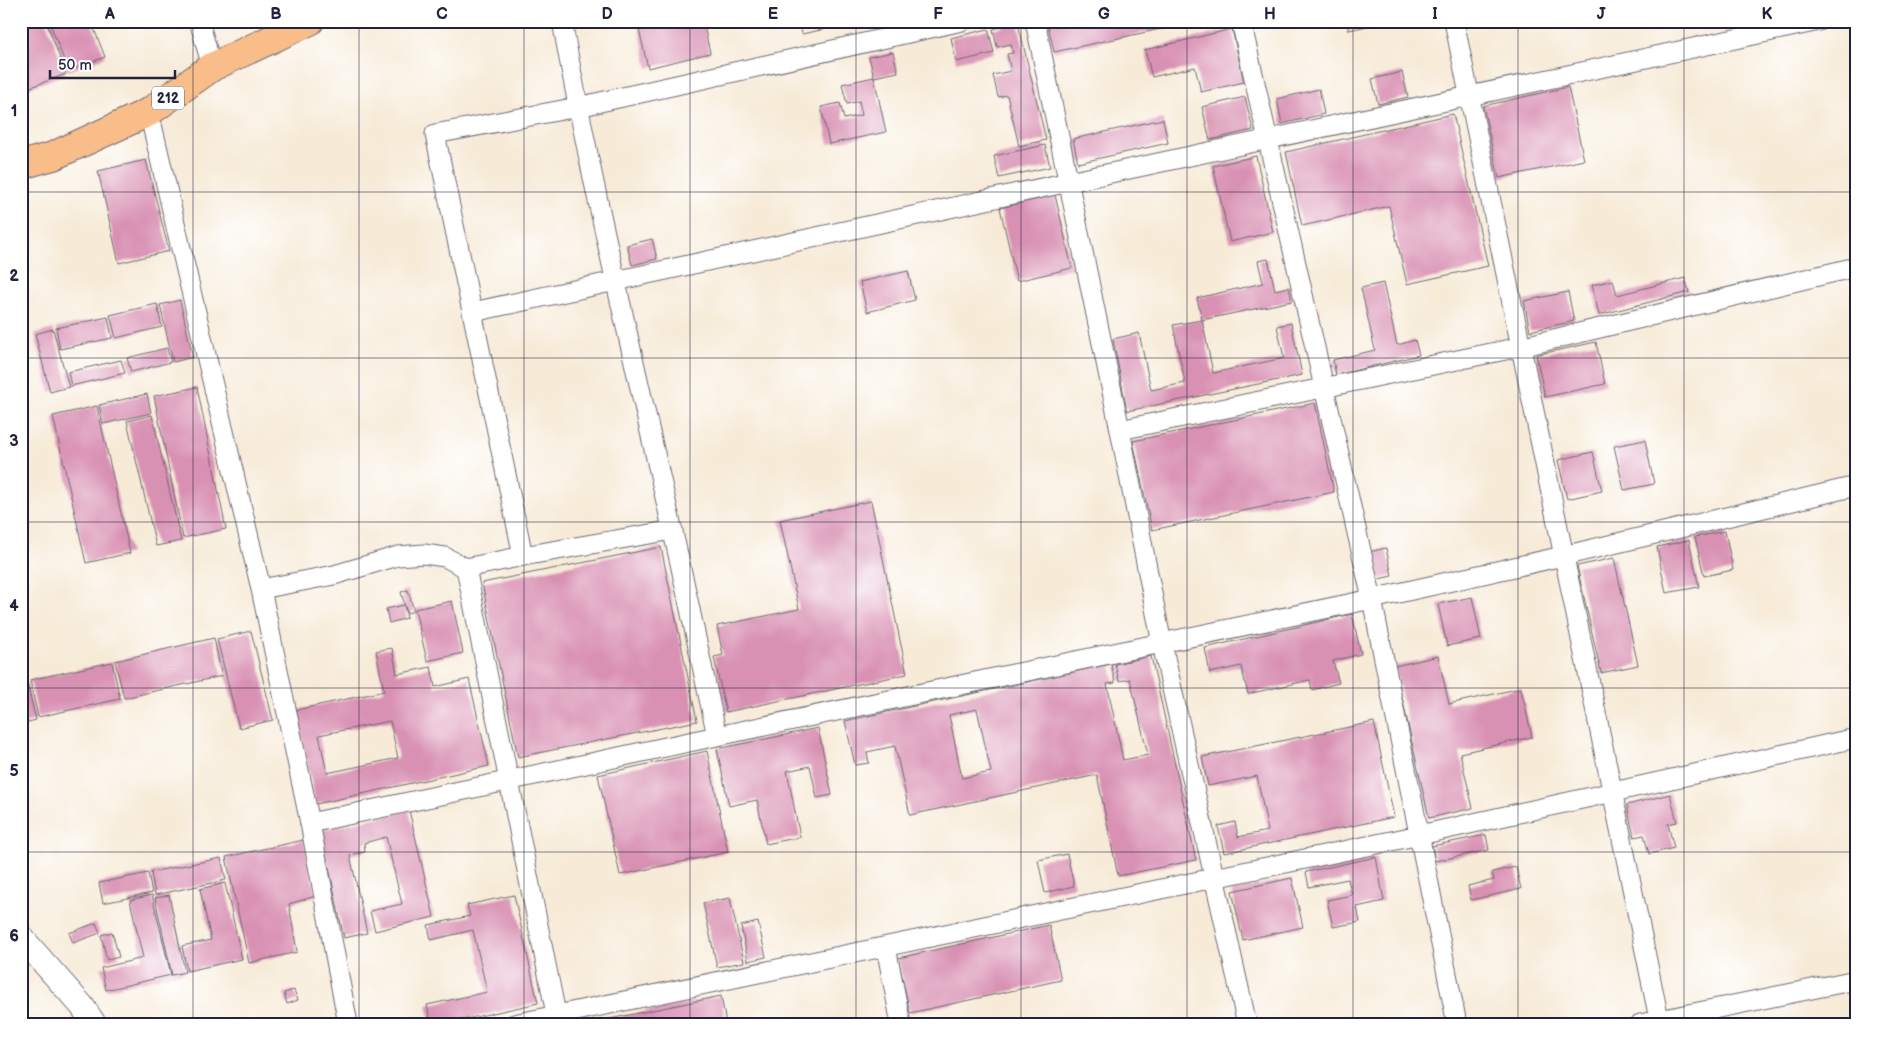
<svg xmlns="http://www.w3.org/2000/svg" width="1877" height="1045" font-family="'Balsamiq Sans',sans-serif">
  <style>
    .building { fill: #d991b3; fill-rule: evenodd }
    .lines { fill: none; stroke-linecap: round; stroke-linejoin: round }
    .minor-casing { stroke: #6d6872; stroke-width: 21 }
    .tertiary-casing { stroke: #6d6872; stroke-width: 26 }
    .primary-casing { stroke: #6d6872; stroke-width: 30 }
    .minor { stroke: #fff; stroke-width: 19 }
    .tertiary { stroke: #fff; stroke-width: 24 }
    .primary { stroke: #f8bd88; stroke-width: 28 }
    .grid { fill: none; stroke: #22223b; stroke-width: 1; stroke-opacity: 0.55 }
    .labels { text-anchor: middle; stroke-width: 4.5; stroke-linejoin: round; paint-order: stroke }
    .shield { fill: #fff; stroke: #646476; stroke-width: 1 }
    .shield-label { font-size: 14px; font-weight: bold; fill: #22223b }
    .neatline { fill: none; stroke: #22223b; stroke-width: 2 }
    .grid-label { font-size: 16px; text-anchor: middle; font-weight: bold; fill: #22223b }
  </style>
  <rect width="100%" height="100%" fill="#fff"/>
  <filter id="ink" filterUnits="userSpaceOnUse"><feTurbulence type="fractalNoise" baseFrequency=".02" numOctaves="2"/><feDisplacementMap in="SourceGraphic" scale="10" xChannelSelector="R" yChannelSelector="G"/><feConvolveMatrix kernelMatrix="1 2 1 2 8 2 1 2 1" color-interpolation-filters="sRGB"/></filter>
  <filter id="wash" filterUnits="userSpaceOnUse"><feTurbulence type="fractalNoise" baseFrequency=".0096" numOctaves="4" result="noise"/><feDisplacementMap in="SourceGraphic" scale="20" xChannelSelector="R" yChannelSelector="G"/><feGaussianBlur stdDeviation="1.12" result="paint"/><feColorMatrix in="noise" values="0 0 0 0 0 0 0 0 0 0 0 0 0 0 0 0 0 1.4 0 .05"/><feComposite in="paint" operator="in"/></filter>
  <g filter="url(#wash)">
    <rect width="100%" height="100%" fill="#f7ebd8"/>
    <g id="blocks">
      <g class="building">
        <path d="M 38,21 L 46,21 L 66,74 L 26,89 L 21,77 L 21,28 Z"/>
        <path d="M 49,21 L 91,21 L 105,57 L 68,71 Z"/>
        <path d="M 637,21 L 703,21 L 710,53 L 648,68 Z"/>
        <path d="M 799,21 L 858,21 L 858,22 L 802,34 Z"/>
        <path d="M 1047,21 L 1193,21 L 1193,22 L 1054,52 Z"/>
        <path d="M 1347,21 L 1376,21 L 1377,24 L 1349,30 Z"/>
        <path d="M 1018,23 L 1046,140 L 1019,146 L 1007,95 L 998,97 L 993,75 L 1011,71 L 1007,54 L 1013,53 L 1011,44 L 997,47 L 993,29 Z"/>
        <path d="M 988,29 L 994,53 L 956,62 L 951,38 Z"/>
        <path d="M 1232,29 L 1244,82 L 1201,92 L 1195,67 L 1152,77 L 1145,50 Z"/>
        <path d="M 893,52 L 898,72 L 874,77 L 886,132 L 829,144 L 821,107 L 840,103 L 844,119 L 862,115 L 859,101 L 847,104 L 842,84 L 874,77 L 869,57 Z"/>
        <path d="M 1402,72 L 1408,97 L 1378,104 L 1372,79 Z"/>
        <path d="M 1568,87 L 1584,160 L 1499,178 L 1483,106 Z"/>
        <path d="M 1319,89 L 1324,114 L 1282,124 L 1277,99 Z"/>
        <path d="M 1245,97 L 1253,130 L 1210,140 L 1202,107 Z"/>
        <path d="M 1453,114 L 1488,266 L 1407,284 L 1389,206 L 1302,226 L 1286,152 Z"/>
        <path d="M 1163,119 L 1168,143 L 1078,163 L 1073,139 Z"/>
        <path d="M 1045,145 L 1050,167 L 999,178 L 994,156 Z"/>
        <path d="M 1256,156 L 1273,232 L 1230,242 L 1213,166 Z"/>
        <path d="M 146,160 L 169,251 L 119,263 L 98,171 Z"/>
        <path d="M 1055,195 L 1072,268 L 1017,281 L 1000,208 Z"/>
        <path d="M 652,239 L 657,259 L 632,265 L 627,245 Z"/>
        <path d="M 1268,259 L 1275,290 L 1289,287 L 1292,301 L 1202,320 L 1213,373 L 1284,358 L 1277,326 L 1291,323 L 1302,375 L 1127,411 L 1113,339 L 1139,333 L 1151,390 L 1185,383 L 1173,325 L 1202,320 L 1197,298 L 1263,283 L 1258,261 Z"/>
        <path d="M 908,271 L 915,300 L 867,312 L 860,282 Z"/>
        <path d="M 1685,278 L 1689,292 L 1599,315 L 1592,285 L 1613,280 L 1617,295 Z"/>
        <path d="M 1383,283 L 1397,345 L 1415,340 L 1419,355 L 1336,375 L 1333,360 L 1375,350 L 1361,288 Z"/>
        <path d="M 1568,292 L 1574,321 L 1530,331 L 1524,301 Z"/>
        <path d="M 180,300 L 193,357 L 173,362 L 160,305 Z"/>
        <path d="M 157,304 L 162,327 L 116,338 L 110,315 Z"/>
        <path d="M 108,317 L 112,338 L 60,349 L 56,328 Z"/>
        <path d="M 53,329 L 69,387 L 50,392 L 35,334 Z"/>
        <path d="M 1596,342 L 1605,384 L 1545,397 L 1536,355 Z"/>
        <path d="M 167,348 L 171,362 L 131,372 L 127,358 Z"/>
        <path d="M 121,360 L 125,373 L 71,386 L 68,372 Z"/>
        <path d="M 197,387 L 226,529 L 183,538 L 154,396 Z"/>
        <path d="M 147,394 L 151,413 L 103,424 L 99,405 Z"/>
        <path d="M 1315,403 L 1334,492 L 1152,530 L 1133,441 Z"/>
        <path d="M 97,406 L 130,553 L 86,563 L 53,416 Z"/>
        <path d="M 152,415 L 181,541 L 156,546 L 127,421 Z"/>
        <path d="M 1645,440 L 1654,484 L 1624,490 L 1614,446 Z"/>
        <path d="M 1593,452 L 1602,491 L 1567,499 L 1558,460 Z"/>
        <path d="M 871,501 L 907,674 L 726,712 L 714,657 L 723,655 L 717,626 L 799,609 L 780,520 Z"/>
        <path d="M 1725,531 L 1733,570 L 1704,576 L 1695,537 Z"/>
        <path d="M 1689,540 L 1699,587 L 1666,593 L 1657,547 Z"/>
        <path d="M 661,547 L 697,721 L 518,757 L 482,583 Z"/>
        <path d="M 1386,548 L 1392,576 L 1374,580 L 1369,552 Z"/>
        <path d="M 1614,558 L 1638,665 L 1601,673 L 1577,566 Z"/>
        <path d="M 408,590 L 414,611 L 407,613 L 401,592 Z"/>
        <path d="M 1472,597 L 1481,639 L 1447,646 L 1438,604 Z"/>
        <path d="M 452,601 L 463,653 L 427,661 L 415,609 Z"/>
        <path d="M 404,605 L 407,618 L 389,623 L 386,609 Z"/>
        <path d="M 1352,614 L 1361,654 L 1333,661 L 1339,683 L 1312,690 L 1310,680 L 1248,694 L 1241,666 L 1210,673 L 1205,648 Z"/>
        <path d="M 251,631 L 273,720 L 239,728 L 217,639 Z"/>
        <path d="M 214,638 L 222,676 L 124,698 L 115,661 Z"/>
        <path d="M 392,648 L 397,674 L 431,667 L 435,687 L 469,679 L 489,766 L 316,804 L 296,710 L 384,691 L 376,651 ZM 390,721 L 398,758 L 327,773 L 319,735 Z"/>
        <path d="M 1151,656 L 1196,860 L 1118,876 L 1097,775 L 910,815 L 895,746 L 867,752 L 869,763 L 855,765 L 845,721 L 1111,664 L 1115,683 L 1107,684 L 1123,760 L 1148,755 L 1130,679 L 1119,681 L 1115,664 ZM 977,709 L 991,772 L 962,778 L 949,715 Z"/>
        <path d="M 1438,656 L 1449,704 L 1521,688 L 1532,737 L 1460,753 L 1473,808 L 1429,818 L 1395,666 Z"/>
        <path d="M 112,662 L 120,699 L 38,717 L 30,680 Z"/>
        <path d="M 27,683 L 36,720 L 21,724 L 21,684 Z"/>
        <path d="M 1374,722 L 1394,817 L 1224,853 L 1218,826 L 1235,822 L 1238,837 L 1268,831 L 1257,776 L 1208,786 L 1202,757 Z"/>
        <path d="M 818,728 L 832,795 L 817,798 L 810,766 L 787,771 L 800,837 L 766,844 L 757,800 L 729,806 L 717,749 Z"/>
        <path d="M 707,751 L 728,852 L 620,875 L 598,775 Z"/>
        <path d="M 1670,794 L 1677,822 L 1668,824 L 1674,848 L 1649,854 L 1644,835 L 1634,837 L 1627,805 Z"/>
        <path d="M 409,810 L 434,917 L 375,931 L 370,911 L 402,904 L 386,837 L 364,843 L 365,852 L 350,855 L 367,933 L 344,938 L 321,830 Z"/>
        <path d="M 1486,835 L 1489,850 L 1435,861 L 1432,846 Z"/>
        <path d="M 304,840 L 316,896 L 289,904 L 297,952 L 249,963 L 226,857 Z"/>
        <path d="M 1067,854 L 1074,886 L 1045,893 L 1038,860 Z"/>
        <path d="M 1376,857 L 1384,901 L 1357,907 L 1360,922 L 1333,927 L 1327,900 L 1352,895 L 1348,879 L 1309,887 L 1306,872 Z"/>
        <path d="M 221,858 L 226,880 L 155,895 L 151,872 Z"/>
        <path d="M 1516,867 L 1521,889 L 1471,900 L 1468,886 L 1494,880 L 1492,872 Z"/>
        <path d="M 148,873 L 152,893 L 103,903 L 99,883 Z"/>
        <path d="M 1292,878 L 1303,927 L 1243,940 L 1232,891 Z"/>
        <path d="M 225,883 L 242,959 L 187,971 L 182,946 L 211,940 L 200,889 Z"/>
        <path d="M 152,895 L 171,975 L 106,990 L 101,968 L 143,958 L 130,900 Z"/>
        <path d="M 169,895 L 185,972 L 172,975 L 155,898 Z"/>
        <path d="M 514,895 L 538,1003 L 444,1024 L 431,1024 L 427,1005 L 487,992 L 473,930 L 431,940 L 428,925 L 470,916 L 467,905 Z"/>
        <path d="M 730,898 L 744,962 L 717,967 L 703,903 Z"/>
        <path d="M 758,922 L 766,957 L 748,961 L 741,926 Z"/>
        <path d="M 96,923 L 100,933 L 73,943 L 69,933 Z"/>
        <path d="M 1049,925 L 1061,980 L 910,1013 L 898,958 Z"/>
        <path d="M 112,932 L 119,957 L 107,960 L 101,935 Z"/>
        <path d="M 294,990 L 298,1000 L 287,1004 L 284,993 Z"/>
        <path d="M 721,996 L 726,1024 L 591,1024 L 590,1023 Z"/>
      </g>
    </g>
  </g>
  <g filter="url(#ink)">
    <use href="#blocks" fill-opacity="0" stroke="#6d6872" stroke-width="1"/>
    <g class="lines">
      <defs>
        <g id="minor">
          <path d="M 199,21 L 212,67"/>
          <path d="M 562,21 C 593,192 634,360 672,528 C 688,597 702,667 717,736"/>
          <path d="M 1035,21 L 1120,430 L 1162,644 L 1247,1024"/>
          <path d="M 1241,21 L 1372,599 L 1457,1024"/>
          <path d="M 1454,21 L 1660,1024"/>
          <path d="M 149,112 L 261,589 L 310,823 L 348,1024"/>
          <path d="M 473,312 L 1069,182 L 1819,21"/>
          <path d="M 1120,430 L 1520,347 L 1856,267"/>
          <path d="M 673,530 L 523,556 L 435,134 L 578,107 L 962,21"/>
          <path d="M 466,568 L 558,1024"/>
          <path d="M 261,589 L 334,575 L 398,556 L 424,554 L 445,557 L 466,568 L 523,556"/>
          <path d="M 310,823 L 717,736 L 1372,599 L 1563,556 L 1856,486"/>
          <path d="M 886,947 L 901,1024"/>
          <path d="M 514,1024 L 1420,835 L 1856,738"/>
          <path d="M 1640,1024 L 1856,980"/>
        </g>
        <path id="tertiary" d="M 21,937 L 82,1006 L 94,1024"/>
        <path id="primary" d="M 21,165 L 53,156 L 149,112 L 212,67 L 310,21"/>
      </defs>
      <use href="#minor" class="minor-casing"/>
      <use href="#tertiary" class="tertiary-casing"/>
      <use href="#primary" class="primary-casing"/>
      <use href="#minor" class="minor"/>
      <use href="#tertiary" class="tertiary"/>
      <use href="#primary" class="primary"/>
    </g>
  </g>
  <path class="grid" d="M 193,21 L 193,1024M 359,21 L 359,1024M 524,21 L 524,1024M 690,21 L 690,1024M 856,21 L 856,1024M 1021,21 L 1021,1024M 1187,21 L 1187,1024M 1353,21 L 1353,1024M 1518,21 L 1518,1024M 1684,21 L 1684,1024M 21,192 L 1856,192M 21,358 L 1856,358M 21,522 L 1856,522M 21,688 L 1856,688M 21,852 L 1856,852"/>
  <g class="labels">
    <rect class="shield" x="152" y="86.5" width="32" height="23" rx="4"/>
    <g class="shield-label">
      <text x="168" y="103">212</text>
    </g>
  </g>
  <rect width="1877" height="1045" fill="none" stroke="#fff" stroke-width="55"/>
  <path d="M50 70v8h125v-8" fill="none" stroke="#22223b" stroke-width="2.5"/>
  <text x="58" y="70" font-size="15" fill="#22223b" stroke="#ffffff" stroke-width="4" paint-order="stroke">50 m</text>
  <rect x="28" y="28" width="1822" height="990" class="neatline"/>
  <g class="grid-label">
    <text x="110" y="19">A</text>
    <text x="276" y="19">B</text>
    <text x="442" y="19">C</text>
    <text x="607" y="19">D</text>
    <text x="773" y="19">E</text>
    <text x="938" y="19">F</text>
    <text x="1104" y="19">G</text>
    <text x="1270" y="19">H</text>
    <text x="1435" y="19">I</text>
    <text x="1601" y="19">J</text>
    <text x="1767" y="19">K</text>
    <text x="14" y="116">1</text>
    <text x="14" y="281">2</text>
    <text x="14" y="446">3</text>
    <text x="14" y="611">4</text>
    <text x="14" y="776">5</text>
    <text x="14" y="941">6</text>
  </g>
</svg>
